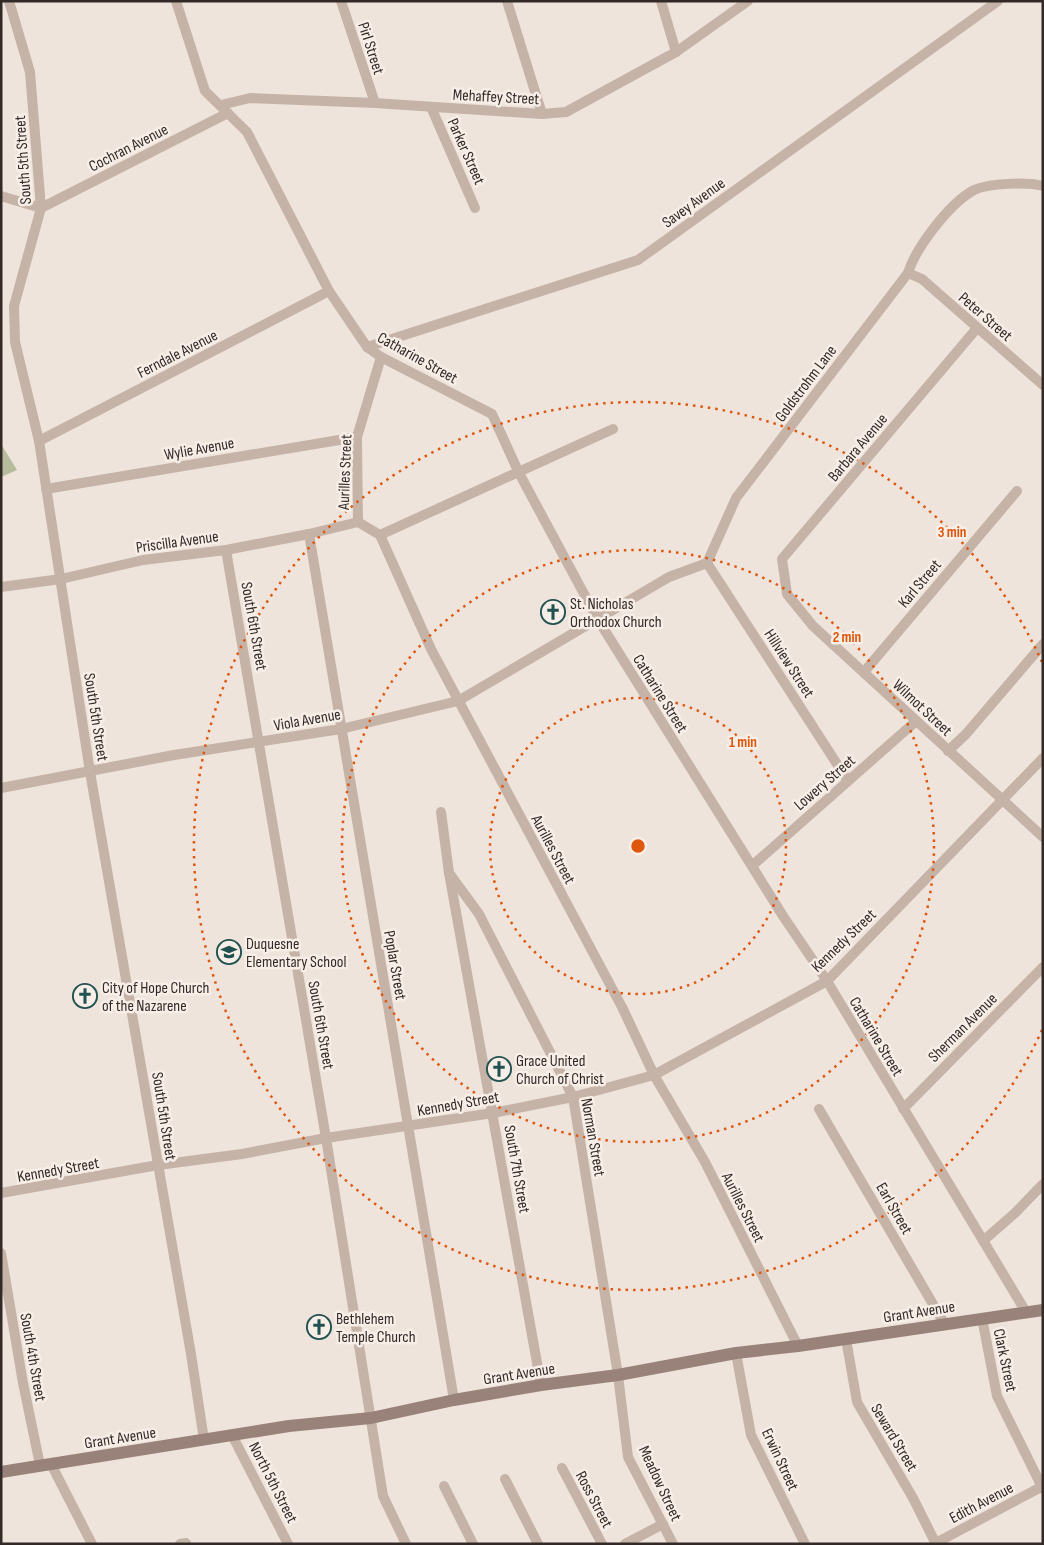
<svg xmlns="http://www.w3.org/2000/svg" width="1044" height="1545" font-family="'Sofia Sans Condensed',sans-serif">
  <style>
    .green { fill: #b5bd9c }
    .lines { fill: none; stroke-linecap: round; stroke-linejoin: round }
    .street { stroke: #c6b3a8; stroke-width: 10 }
    .secondary { stroke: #99827a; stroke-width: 12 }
    .ring { fill: none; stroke: #df570d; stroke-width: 2.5; stroke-dasharray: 2.5 5 }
    .labels { text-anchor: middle; stroke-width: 5; stroke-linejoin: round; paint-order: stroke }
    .street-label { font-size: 16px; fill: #332a28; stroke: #f7eee7 }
    .poi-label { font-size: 16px; fill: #332a28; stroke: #f7eee7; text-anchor: start }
    .centre { fill: #df570d; stroke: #f7eee7; stroke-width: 2.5 }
    .ring-label { font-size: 15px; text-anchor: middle; font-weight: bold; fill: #df570d; stroke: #f7eee7; stroke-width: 5; stroke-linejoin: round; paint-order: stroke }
  </style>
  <rect width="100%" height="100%" fill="#efe4db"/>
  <path class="green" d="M 1,444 L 17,470 L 1,477 Z"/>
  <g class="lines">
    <g class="street">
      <path d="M 9,1 L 30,72 L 41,208 L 14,306 L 15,342 L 39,441 L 90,772 L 191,1354 L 204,1440"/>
      <path d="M 176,1 L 205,91 L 247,132 L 329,291 L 367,347 L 381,357 L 492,414 L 519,473 L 597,618 L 783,916 L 827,981 L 1026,1312"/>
      <path d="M 341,1 L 375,103"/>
      <path d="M 507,1 L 542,114"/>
      <path d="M 661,1 L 676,52"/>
      <path d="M 221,105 L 250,98 L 375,103 L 542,114 L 566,112 L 676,52 L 748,1"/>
      <path d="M 431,107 L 475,208"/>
      <path d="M 1,196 L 41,208 L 228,113"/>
      <path d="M 908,273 L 922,279 L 1043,385"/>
      <path d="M 977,328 L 782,559 L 787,594 L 813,626 L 1043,837"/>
      <path d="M 367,347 L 638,260 L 998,1"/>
      <path d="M 381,357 L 357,437 L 358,522 L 380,535 L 431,649 L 622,1007 L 654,1075 L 705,1162 L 798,1346"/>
      <path d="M 39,441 L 329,291"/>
      <path d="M 46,489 L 357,437"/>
      <path d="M 309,534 L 454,1400"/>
      <path d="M 380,535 L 613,429"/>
      <path d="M 226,550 L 326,1138 L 383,1496 L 406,1544"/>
      <path d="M 707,563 L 848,781"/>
      <path d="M 1,587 L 61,579 L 143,560 L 226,550 L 309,534 L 358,522"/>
      <path d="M 864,672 L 1017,491"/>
      <path d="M 948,751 L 966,734 L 1043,644"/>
      <path d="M 1,788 L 174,755 L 341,729 L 458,701 L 669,577 L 707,563 L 736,498 L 908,273 C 916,247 950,203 974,190 C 989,183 1027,182 1043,186"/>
      <path d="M 441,812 L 449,873 L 541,1385"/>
      <path d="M 753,865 L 915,722"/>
      <path d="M 449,873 L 479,914 L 573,1097 L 618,1375 L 628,1457 L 673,1544"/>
      <path d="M 819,1109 L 944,1323"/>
      <path d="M 903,1109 L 1043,967"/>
      <path d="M 1,1193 L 158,1165 L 242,1154 L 326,1138 L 493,1113 L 573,1097 L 654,1075 L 827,981 L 1043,758"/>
      <path d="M 983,1241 L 1015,1213 L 1043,1184"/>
      <path d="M 1,1253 L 23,1383 L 40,1465"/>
      <path d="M 982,1318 L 997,1396 L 1043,1489"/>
      <path d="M 846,1339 L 857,1402 L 913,1498 L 936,1544"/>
      <path d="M 736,1353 L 751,1435 L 805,1544"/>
      <path d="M 232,1435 L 288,1544"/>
      <path d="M 51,1464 L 92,1544"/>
      <path d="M 562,1468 L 602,1544"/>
      <path d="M 505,1479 L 538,1544"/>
      <path d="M 444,1486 L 473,1544"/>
      <path d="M 180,1544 L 186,1543"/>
      <path d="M 625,1544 L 663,1524"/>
      <path d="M 934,1544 L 1041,1487"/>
    </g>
    <path class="secondary" d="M 1,1472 L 289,1426 L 371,1418 L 454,1400 L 541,1385 L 618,1375 L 736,1353 L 798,1346 L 1043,1310"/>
  </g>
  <g class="ring">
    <circle cx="638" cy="846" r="148"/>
    <circle cx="638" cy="846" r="296"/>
    <path d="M1042 1030A444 444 0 1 1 1042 662"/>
  </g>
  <defs>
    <symbol id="church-ring" viewBox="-11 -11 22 22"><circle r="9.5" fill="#f7eee7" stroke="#215150" stroke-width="1.5"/><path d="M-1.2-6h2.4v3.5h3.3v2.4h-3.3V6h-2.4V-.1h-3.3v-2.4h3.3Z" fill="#215150"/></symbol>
    <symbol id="school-ring" viewBox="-11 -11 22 22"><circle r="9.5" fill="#f7eee7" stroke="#215150" stroke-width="1.5"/><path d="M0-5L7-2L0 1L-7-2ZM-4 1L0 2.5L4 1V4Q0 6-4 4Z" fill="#215150"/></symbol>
  </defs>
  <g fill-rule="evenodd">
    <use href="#church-ring" x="539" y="598" width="28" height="28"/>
    <use href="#school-ring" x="215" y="938" width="28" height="28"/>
    <use href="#church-ring" x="71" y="982" width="28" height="28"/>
    <use href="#church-ring" x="485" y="1055" width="28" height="28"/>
    <use href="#church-ring" x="305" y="1313" width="28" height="28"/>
  </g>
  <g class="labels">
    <g class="street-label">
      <text transform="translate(372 48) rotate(72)" y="6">Pirl Street</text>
      <text transform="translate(496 96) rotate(3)" y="6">Mehaffey Street</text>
      <text transform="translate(128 147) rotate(-27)" y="6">Cochran Avenue</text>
      <text transform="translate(467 151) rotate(66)" y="6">Parker Street</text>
      <text transform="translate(22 160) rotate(-94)" y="6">South 5th Street</text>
      <text transform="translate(693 202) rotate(-36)" y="6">Savey Avenue</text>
      <text transform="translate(986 316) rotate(41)" y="6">Peter Street</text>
      <text transform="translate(177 353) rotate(-27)" y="6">Ferndale Avenue</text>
      <text transform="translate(418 357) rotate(29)" y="6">Catharine Street</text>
      <text transform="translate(805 383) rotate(-53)" y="6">Goldstrohm Lane</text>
      <text transform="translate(857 447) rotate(-50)" y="6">Barbara Avenue</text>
      <text transform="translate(199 448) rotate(-10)" y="6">Wylie Avenue</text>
      <text transform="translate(344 472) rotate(-88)" y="6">Aurilles Street</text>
      <text transform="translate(177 541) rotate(-8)" y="6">Priscilla Avenue</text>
      <text transform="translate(919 583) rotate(-50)" y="6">Karl Street</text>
      <text transform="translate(255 626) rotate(80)" y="6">South 6th Street</text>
      <text transform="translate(790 663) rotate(57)" y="6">Hillview Street</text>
      <text transform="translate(661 693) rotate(58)" y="6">Catharine Street</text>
      <text transform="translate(923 707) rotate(43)" y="6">Wilmot Street</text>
      <text transform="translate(97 717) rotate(81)" y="6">South 5th Street</text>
      <text transform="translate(307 719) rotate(-10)" y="6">Viola Avenue</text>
      <text transform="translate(824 782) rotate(-41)" y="6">Lowery Street</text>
      <text transform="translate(554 849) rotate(62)" y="6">Aurilles Street</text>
      <text transform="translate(843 940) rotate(-44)" y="6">Kennedy Street</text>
      <text transform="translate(396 965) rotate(80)" y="6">Poplar Street</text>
      <text transform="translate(322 1025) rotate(80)" y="6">South 6th Street</text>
      <text transform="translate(962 1027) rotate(-45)" y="6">Sherman Avenue</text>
      <text transform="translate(877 1036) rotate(59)" y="6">Catharine Street</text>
      <text transform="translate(458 1103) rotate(-10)" y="6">Kennedy Street</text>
      <text transform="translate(165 1116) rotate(81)" y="6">South 5th Street</text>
      <text transform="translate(594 1137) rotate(80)" y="6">Norman Street</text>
      <text transform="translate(58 1169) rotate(-10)" y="6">Kennedy Street</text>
      <text transform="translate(518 1169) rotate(80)" y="6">South 7th Street</text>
      <text transform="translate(744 1207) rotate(63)" y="6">Aurilles Street</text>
      <text transform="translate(895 1208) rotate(60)" y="6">Earl Street</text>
      <text transform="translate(919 1311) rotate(-9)" y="6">Grant Avenue</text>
      <text transform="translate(34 1357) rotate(80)" y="6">South 4th Street</text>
      <text transform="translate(1006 1360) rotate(78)" y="6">Clark Street</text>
      <text transform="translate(519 1373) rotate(-9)" y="6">Grant Avenue</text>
      <text transform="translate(120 1437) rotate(-9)" y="6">Grant Avenue</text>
      <text transform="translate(895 1437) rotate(59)" y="6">Seward Street</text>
      <text transform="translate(781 1459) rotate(65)" y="6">Erwin Street</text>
      <text transform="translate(274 1482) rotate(63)" y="6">North 5th Street</text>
      <text transform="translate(661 1483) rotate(65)" y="6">Meadow Street</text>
      <text transform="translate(595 1499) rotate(62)" y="6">Ross Street</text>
      <text transform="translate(981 1502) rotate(-28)" y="6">Edith Avenue</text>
    </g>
    <g class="poi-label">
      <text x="570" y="609">St. Nicholas<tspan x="570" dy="18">Orthodox Church</tspan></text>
      <text x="246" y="949">Duquesne<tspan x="246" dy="18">Elementary School</tspan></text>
      <text x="102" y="993">City of Hope Church<tspan x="102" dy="18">of the Nazarene</tspan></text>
      <text x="516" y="1066">Grace United<tspan x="516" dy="18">Church of Christ</tspan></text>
      <text x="336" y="1324">Bethlehem<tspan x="336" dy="18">Temple Church</tspan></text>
    </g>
  </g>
  <circle cx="638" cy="846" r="8" class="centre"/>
  <g class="ring-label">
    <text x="952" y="537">3 min</text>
    <text x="847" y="642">2 min</text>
    <text x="743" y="747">1 min</text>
  </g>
  <rect width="1044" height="1545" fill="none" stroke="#332a28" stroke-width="5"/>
</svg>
